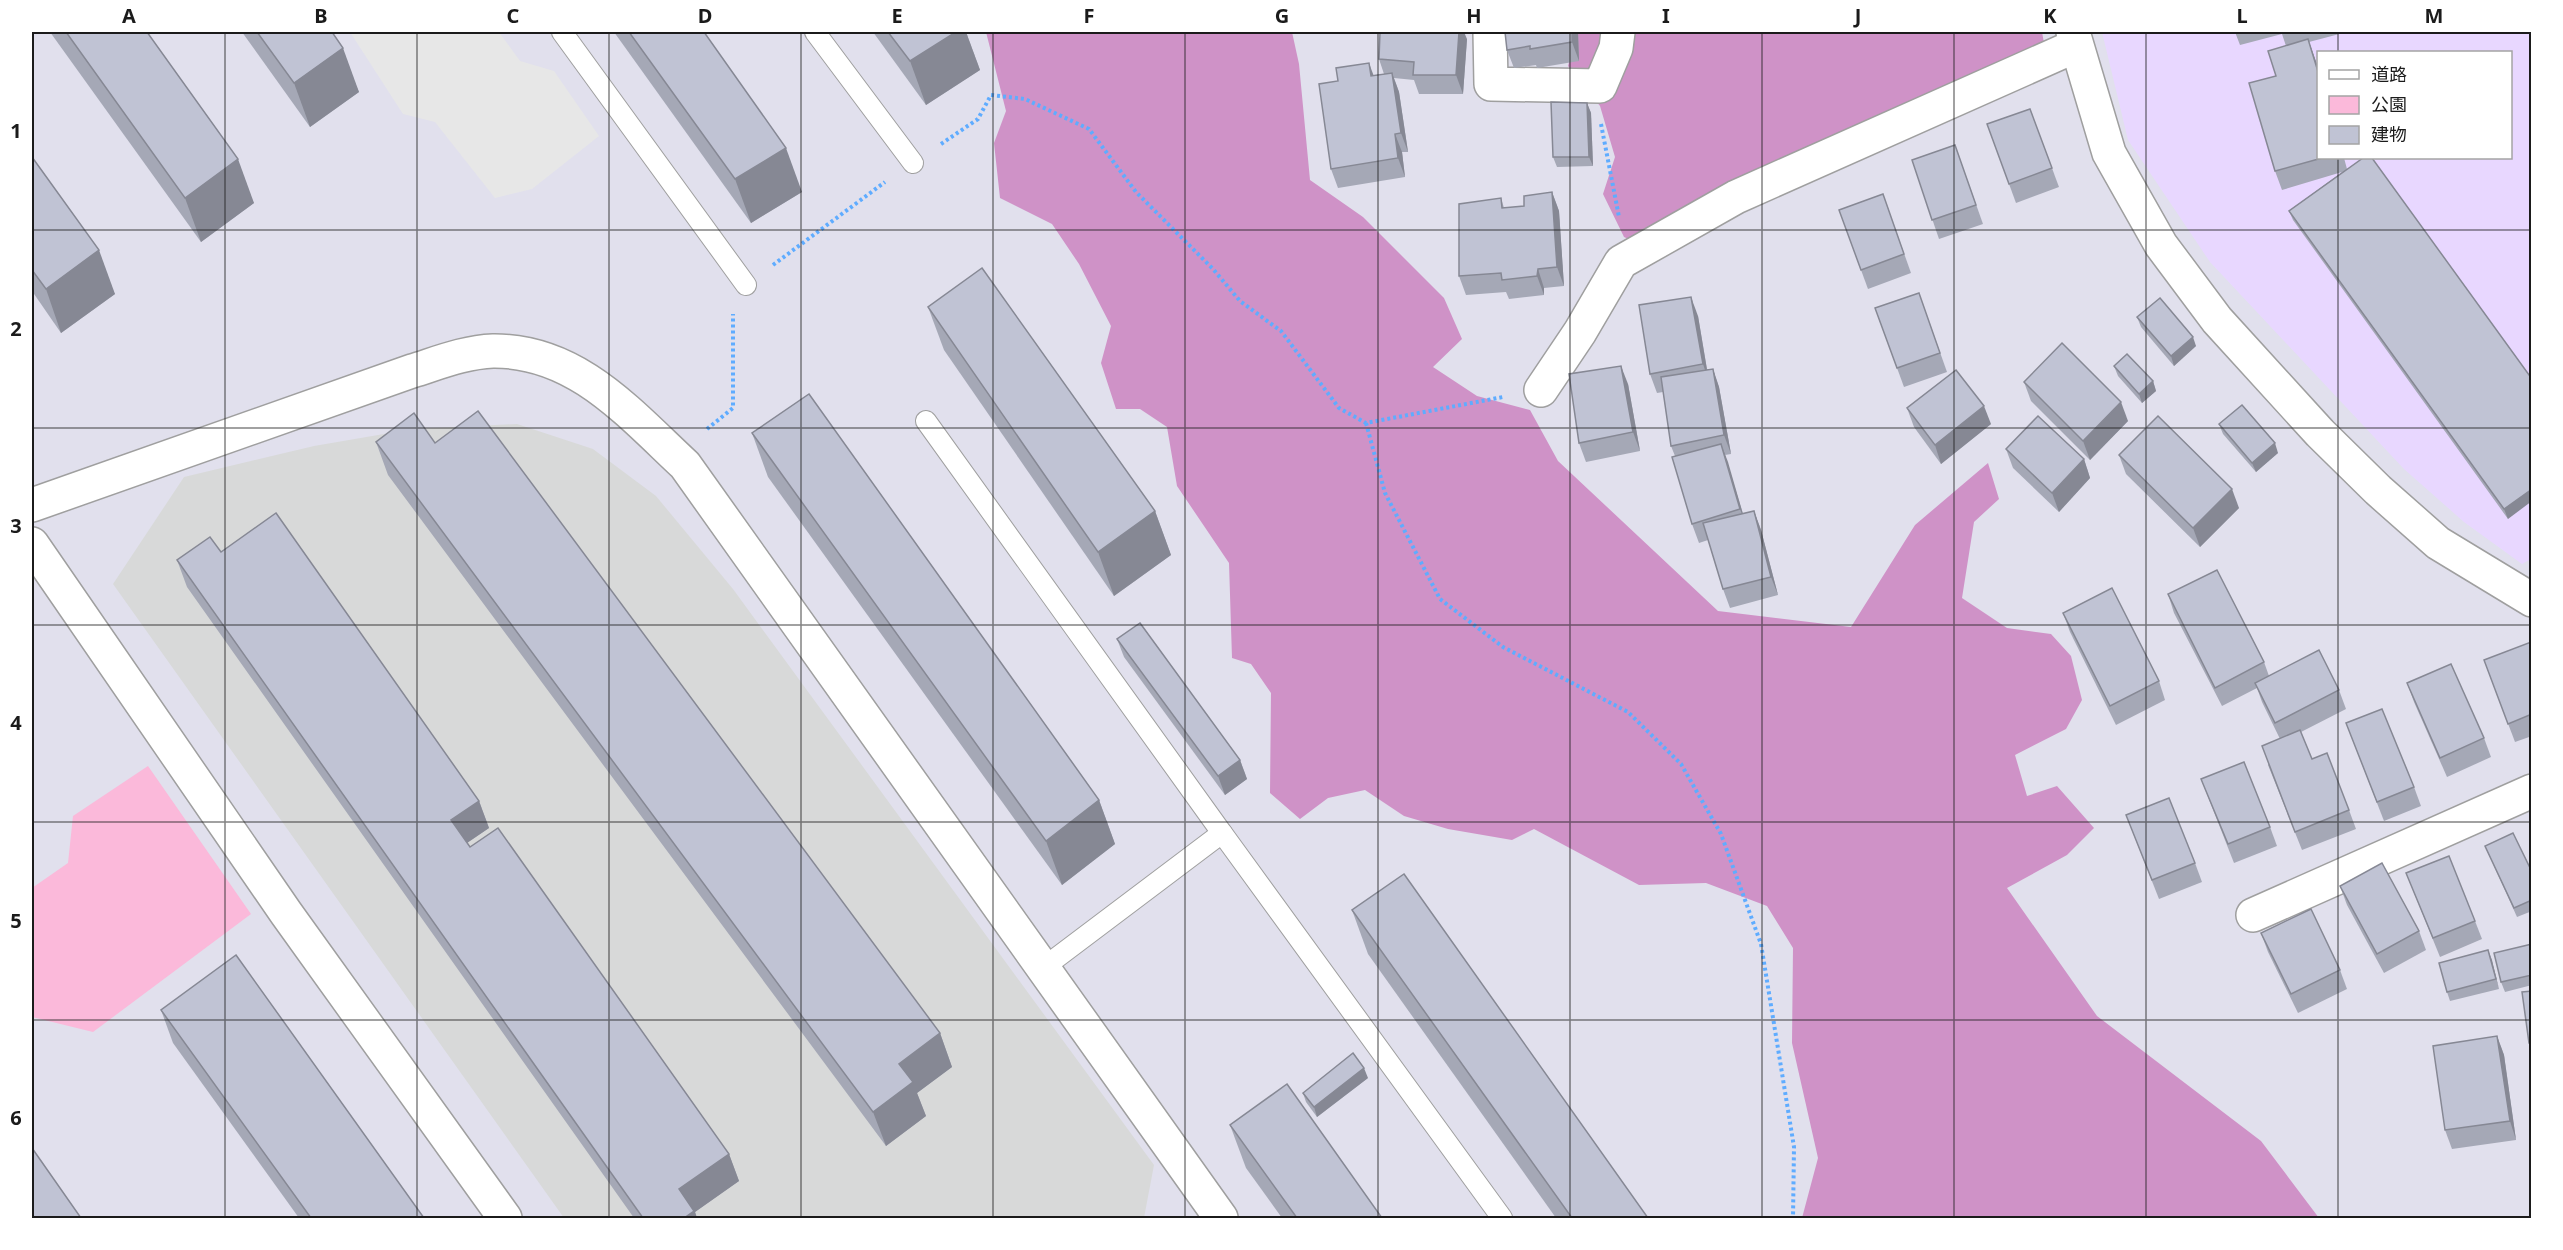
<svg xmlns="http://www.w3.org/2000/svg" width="2563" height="1250" font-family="'Noto Sans','Noto Sans JP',sans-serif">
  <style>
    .residential { fill: #d8d9d9 }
    .education { fill: #e8d7ff; fill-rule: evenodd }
    .forest { fill: #cf92c7 }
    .park { fill: #fbb9da }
    .parking { fill: #e7e7e7 }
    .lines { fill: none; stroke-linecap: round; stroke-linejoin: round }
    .service-casing { stroke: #9f9f9f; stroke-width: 22 }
    .minor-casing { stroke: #9f9f9f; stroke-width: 36 }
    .tertiary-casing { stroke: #9f9f9f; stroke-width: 36 }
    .path { stroke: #5facff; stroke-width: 4; stroke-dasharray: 3 3; stroke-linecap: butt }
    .service { stroke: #fff; stroke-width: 20 }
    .minor { stroke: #fff; stroke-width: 33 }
    .tertiary { stroke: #fff; stroke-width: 33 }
    .wall { fill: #a5a8b6 }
    .shaded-wall { fill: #868894 }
    .building { fill: #c0c3d4; stroke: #868894; stroke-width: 1.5 }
    .grid { fill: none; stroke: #1b1b1b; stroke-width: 1.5; stroke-opacity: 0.55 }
    .neatline { fill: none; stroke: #1b1b1b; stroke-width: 2 }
    .grid-label { font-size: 20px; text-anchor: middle; font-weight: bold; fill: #1b1b1b }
  </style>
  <rect width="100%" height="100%" fill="#e1e0ed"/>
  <path class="residential" d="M 517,424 L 593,449 L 656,496 L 733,589 L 1154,1165 L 1144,1218 L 564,1218 L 113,584 L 184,477 L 314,446 L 413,429 Z"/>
  <path class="education" d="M 2102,32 L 2531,32 L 2531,559 L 2522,564 L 2464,522 L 2404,469 L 2210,262 L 2128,140 ZM 2318,52 L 2510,52 L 2510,158 L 2318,158 Z"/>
  <g class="forest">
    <path d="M 986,32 L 1292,32 L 1299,64 L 1310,180 L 1363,217 L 1444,298 L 1462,339 L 1433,367 L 1477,396 L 1530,410 L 1558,461 L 1718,611 L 1851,627 L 1915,525 L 1988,463 L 1999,499 L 1974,522 L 1962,598 L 2007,628 L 2051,634 L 2071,656 L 2082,700 L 2066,729 L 2015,755 L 2027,796 L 2057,786 L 2094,828 L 2067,855 L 2007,888 L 2097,1016 L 2261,1141 L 2319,1218 L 1802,1218 L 1818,1158 L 1792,1043 L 1793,948 L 1767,906 L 1706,883 L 1639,885 L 1534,829 L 1512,840 L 1448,829 L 1404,816 L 1365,790 L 1328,798 L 1300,819 L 1270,793 L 1271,693 L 1251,664 L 1232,658 L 1229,563 L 1177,486 L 1167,427 L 1140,409 L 1116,409 L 1101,363 L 1111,326 L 1079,264 L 1052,224 L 1000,198 L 994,143 L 1006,111 Z"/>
    <path d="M 1577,32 L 2042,32 L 2044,43 L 1646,247 L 1624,237 L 1603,194 L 1615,157 L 1600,106 L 1568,66 Z"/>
  </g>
  <path class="park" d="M 148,766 L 251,914 L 93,1032 L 32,1017 L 32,888 L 68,863 L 73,816 Z"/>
  <path class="parking" d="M 350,32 L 499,32 L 520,61 L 554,71 L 599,136 L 532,189 L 495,198 L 435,122 L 403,114 Z"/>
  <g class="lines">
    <defs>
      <g id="service">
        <path d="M 562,32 L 746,285"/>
        <path d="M 815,32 L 913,163"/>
        <path d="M 926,421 L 1222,833"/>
        <path d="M 1043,968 L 1222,833 L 1502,1218"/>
      </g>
      <g id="minor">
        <path d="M 1490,32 L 1491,84 L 1600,86 L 1616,48 L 1618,32"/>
        <path d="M 2073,32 L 2109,153 L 2161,245 L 2217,320 L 2320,433 L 2378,490 L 2438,543 L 2532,600"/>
        <path d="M 1541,390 L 1580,332 L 1621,262 L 1736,197 L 2064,51"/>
        <path d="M 32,505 L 412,371 C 438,363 465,352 493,351 C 576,350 629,413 685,465 L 1221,1218"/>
        <path d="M 2253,915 L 2532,791"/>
      </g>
      <path id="tertiary" d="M 32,544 L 286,913 L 505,1218"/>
    </defs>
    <use href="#service" class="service-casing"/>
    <use href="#minor" class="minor-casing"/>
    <use href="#tertiary" class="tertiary-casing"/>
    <g class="path">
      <path d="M 1601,124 L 1619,217"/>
      <path d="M 941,144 L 978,119 L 991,95 L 1025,99 L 1089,129 L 1136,192 L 1213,269 L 1240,301 L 1281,331 L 1339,408 L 1366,423 L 1503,397"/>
      <path d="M 773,265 L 885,182"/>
      <path d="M 1366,423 L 1385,493 L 1440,599 L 1503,647 L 1628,712 L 1681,764 L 1721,834 L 1761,944 L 1794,1147 L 1793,1218"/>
      <path d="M 707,429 L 733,408 L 733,314"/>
    </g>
    <use href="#service" class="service"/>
    <use href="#minor" class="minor"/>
    <use href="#tertiary" class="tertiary"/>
  </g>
  <g class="wall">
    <path d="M 50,32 L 147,32 L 254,203 L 201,242 Z"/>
    <path d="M 242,32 L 332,32 L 359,92 L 310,127 Z"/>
    <path d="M 614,32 L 704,32 L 802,192 L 751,223 Z"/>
    <path d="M 873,32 L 966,32 L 980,70 L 926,105 Z"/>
    <path d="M 1578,32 L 1579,61 L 1537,68 L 1536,65 L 1514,68 L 1507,50 Z"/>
    <path d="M 2235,32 L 2347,32 L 2309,42 L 2319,70 L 2319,158 L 2344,158 L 2347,169 L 2532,379 L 2508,519 L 2293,220 L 2289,211 L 2342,172 L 2282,190 L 2275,171 L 2276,76 L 2286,46 L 2282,34 L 2240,45 Z"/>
    <path d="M 1467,39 L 1463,94 L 1419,94 L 1414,80 L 1394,78 L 1399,92 L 1408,152 L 1402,152 L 1405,177 L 1338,188 L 1331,169 L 1374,75 L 1384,74 L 1379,59 Z"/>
    <path d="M 1587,103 L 1591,113 L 1593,166 L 1557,167 L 1553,157 Z"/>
    <path d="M 2030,109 L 2059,187 L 2016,203 L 1987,124 Z"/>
    <path d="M 1955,145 L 1983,224 L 1939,239 L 1912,160 Z"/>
    <path d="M 32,157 L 115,294 L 61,333 L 32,291 Z"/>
    <path d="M 1552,192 L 1559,211 L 1564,286 L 1544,288 L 1544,295 L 1509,299 L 1506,292 L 1466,295 L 1459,276 L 1501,198 L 1504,208 L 1524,206 Z"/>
    <path d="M 1883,194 L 1911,273 L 1868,289 L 1839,210 Z"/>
    <path d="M 1919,293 L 1947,372 L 1904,387 L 1875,308 Z"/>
    <path d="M 928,307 L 1155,511 L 1171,555 L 1114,596 L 944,350 Z"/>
    <path d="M 1698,316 L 1707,369 L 1713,369 L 1719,387 L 1731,454 L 1725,455 L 1743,514 L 1754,511 L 1761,530 L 1778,595 L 1730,608 L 1723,589 L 1708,540 L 1699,543 L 1692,524 L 1675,456 L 1671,446 L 1663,392 L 1657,393 L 1650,374 Z"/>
    <path d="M 2137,317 L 2196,346 L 2174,366 L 2141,327 Z"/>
    <path d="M 2114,366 L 2153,381 L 2156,391 L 2142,403 L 2118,376 Z"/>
    <path d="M 2024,382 L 2128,421 L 2090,460 L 2031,401 Z"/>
    <path d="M 1628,384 L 1640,451 L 1586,462 L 1579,443 Z"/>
    <path d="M 1907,408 L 1991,424 L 1941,464 L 1914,427 Z"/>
    <path d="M 2219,424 L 2278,453 L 2256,472 L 2223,434 Z"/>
    <path d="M 752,433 L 1099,800 L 1115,844 L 1062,885 L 768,477 Z"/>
    <path d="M 376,442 L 435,443 L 940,1033 L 952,1067 L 917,1093 L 926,1116 L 886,1146 L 388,475 Z"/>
    <path d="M 2006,449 L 2084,459 L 2090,478 L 2059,512 L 2013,468 Z"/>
    <path d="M 2119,455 L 2239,508 L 2200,547 L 2126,474 Z"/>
    <path d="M 221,552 L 479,801 L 489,828 L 467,843 L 729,1154 L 739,1181 L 695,1212 L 697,1218 L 634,1218 L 187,587 L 177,560 Z"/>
    <path d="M 2168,594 L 2264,662 L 2269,676 L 2339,690 L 2346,709 L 2301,732 L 2312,759 L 2349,810 L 2356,829 L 2302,850 L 2268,765 L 2280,739 L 2262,702 L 2257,688 L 2222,706 L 2174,613 Z"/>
    <path d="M 2063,613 L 2159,681 L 2165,700 L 2116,725 L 2070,632 Z"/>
    <path d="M 1117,639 L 1240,760 L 1247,779 L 1225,795 L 1124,657 Z"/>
    <path d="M 2532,643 L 2532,736 L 2515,742 L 2484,660 Z"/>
    <path d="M 2407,683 L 2484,738 L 2491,757 L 2447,777 L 2414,702 Z"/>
    <path d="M 2346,723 L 2414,787 L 2421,806 L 2384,821 Z"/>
    <path d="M 2201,779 L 2270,827 L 2277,846 L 2234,863 Z"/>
    <path d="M 2126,815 L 2195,863 L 2202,882 L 2159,899 Z"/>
    <path d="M 2485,846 L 2532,872 L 2532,911 L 2517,917 Z"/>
    <path d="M 2406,873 L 2475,921 L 2482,939 L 2440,957 Z"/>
    <path d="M 2340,886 L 2419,931 L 2426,950 L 2384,973 L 2347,905 Z"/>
    <path d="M 1352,910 L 1648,1218 L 1556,1218 L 1368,954 Z"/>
    <path d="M 2261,933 L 2340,970 L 2347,989 L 2298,1013 L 2268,952 Z"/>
    <path d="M 2532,944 L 2532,985 L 2505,992 L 2501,982 Z"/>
    <path d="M 2488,950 L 2499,989 L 2450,1001 L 2447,992 Z"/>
    <path d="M 161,1010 L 424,1218 L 299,1218 L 173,1043 Z"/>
    <path d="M 2497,1036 L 2504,1055 L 2516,1140 L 2452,1149 L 2445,1130 Z"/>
    <path d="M 1368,1078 L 1317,1117 L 1306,1102 L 1303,1093 Z"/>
    <path d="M 1230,1125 L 1382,1218 L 1282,1218 L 1246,1168 Z"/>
  </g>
  <g class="shaded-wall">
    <path d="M 956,32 L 966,32 L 980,70 L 926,105 L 910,61 Z"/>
    <path d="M 1459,32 L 1464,32 L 1467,39 L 1463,94 L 1456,75 Z"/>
    <path d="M 1572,32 L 1578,32 L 1579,61 L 1572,42 Z"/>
    <path d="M 2308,39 L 2319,70 L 2319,75 Z"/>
    <path d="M 343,48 L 359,92 L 310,127 L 294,83 Z"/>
    <path d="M 1369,63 L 1376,82 L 1371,76 Z"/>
    <path d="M 1392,73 L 1399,92 L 1408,152 L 1401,133 Z"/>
    <path d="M 1587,103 L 1591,113 L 1593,166 L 1589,157 Z"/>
    <path d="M 1395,134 L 1402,152 L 1405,177 L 1398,158 Z"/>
    <path d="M 786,148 L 802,192 L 751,223 L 735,179 Z"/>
    <path d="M 238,159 L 254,203 L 201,242 L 185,198 Z"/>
    <path d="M 1552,192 L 1559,211 L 1564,286 L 1557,267 Z"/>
    <path d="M 99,250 L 115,294 L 61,333 L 46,289 Z"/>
    <path d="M 1538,269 L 1544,288 L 1544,295 L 1537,276 Z"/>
    <path d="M 1691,297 L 1698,316 L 1709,382 L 1703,364 Z"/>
    <path d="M 2193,337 L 2196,346 L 2174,366 L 2171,356 Z"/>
    <path d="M 1621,366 L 1628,384 L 1640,451 L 1633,432 Z"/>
    <path d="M 1713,369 L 1719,387 L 1731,454 L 1724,435 Z"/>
    <path d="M 2153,381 L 2156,391 L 2142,403 L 2139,394 Z"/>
    <path d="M 2121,402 L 2128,421 L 2090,460 L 2083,441 Z"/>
    <path d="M 1984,406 L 1991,424 L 1941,464 L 1935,445 Z"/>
    <path d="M 2275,443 L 2278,453 L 2256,472 L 2252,463 Z"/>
    <path d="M 1721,444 L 1728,462 L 1747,528 L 1740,509 Z"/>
    <path d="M 2084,459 L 2090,478 L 2059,512 L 2052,493 Z"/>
    <path d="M 2232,489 L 2239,508 L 2200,547 L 2193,528 Z"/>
    <path d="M 2532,489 L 2532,501 L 2508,519 L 2504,509 Z"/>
    <path d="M 1155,511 L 1171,555 L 1114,596 L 1098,552 Z"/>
    <path d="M 1754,511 L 1761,530 L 1778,595 L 1771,577 Z"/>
    <path d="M 1240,760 L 1247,779 L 1225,795 L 1218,776 Z"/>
    <path d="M 1099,800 L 1115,844 L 1062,885 L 1046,841 Z"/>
    <path d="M 479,801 L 489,828 L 461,847 L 451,820 Z"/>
    <path d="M 2488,950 L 2492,960 L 2499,989 L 2496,979 Z"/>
    <path d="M 940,1033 L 952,1067 L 917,1093 L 926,1116 L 886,1146 L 873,1112 L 899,1064 Z"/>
    <path d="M 2497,1036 L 2504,1055 L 2516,1140 L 2510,1121 Z"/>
    <path d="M 1364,1068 L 1368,1078 L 1317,1117 L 1314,1107 Z"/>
    <path d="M 729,1154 L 739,1181 L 695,1212 L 697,1218 L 684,1218 L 679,1189 Z"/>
  </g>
  <g class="building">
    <path d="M 66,32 L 147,32 L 238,159 L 185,198 Z"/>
    <path d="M 257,32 L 332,32 L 343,48 L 294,83 Z"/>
    <path d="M 629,32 L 704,32 L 786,148 L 735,179 Z"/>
    <path d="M 888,32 L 956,32 L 910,61 Z"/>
    <path d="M 1380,32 L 1459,32 L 1456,75 L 1413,75 L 1414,62 L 1379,59 Z"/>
    <path d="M 1505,32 L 1572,32 L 1572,42 L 1530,49 L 1530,46 L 1507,50 Z"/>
    <path d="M 2308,39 L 2319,75 L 2319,158 L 2322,158 L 2275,171 L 2249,83 L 2276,76 L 2268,51 Z"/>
    <path d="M 1369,63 L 1371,76 L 1392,73 L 1401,133 L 1395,134 L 1398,158 L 1331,169 L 1319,84 L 1338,81 L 1336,68 Z"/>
    <path d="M 1551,102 L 1587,103 L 1589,157 L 1553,157 Z"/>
    <path d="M 2030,109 L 2052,168 L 2009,184 L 1987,124 Z"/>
    <path d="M 1955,145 L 1976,205 L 1932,220 L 1912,160 Z"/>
    <path d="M 32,157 L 99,250 L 46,289 L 32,270 Z"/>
    <path d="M 2363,158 L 2372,158 L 2532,379 L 2532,489 L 2504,509 L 2289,211 Z"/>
    <path d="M 1552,192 L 1557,267 L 1538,269 L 1537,276 L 1502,280 L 1501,273 L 1459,276 L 1459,204 L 1501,198 L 1502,208 L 1524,206 L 1524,196 Z"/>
    <path d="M 1883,194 L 1904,254 L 1861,270 L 1839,210 Z"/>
    <path d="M 982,268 L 1155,511 L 1098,552 L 928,307 Z"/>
    <path d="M 1919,293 L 1940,353 L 1897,368 L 1875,308 Z"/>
    <path d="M 1691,297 L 1703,364 L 1650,374 L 1639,305 Z"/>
    <path d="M 2160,298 L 2193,337 L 2171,356 L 2137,317 Z"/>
    <path d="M 2062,343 L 2121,402 L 2083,441 L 2024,382 Z"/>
    <path d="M 2127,354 L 2153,381 L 2139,394 L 2114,366 Z"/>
    <path d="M 1621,366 L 1633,432 L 1579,443 L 1569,374 Z"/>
    <path d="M 1713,369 L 1724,435 L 1671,446 L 1661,377 Z"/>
    <path d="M 1956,370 L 1984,406 L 1935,445 L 1907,408 Z"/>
    <path d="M 809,394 L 1099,800 L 1046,841 L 752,433 Z"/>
    <path d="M 2242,405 L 2275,443 L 2252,463 L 2219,424 Z"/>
    <path d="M 478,411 L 940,1033 L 899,1064 L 913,1082 L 873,1112 L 376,442 L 414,413 L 435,443 Z"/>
    <path d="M 2038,416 L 2084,459 L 2052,493 L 2006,449 Z"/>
    <path d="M 2158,416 L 2232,489 L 2193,528 L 2119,455 Z"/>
    <path d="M 1721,444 L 1740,509 L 1692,524 L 1672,457 Z"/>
    <path d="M 1754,511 L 1771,577 L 1723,589 L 1703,523 Z"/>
    <path d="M 276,513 L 479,801 L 451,820 L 470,847 L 498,828 L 729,1154 L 679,1189 L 694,1211 L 684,1218 L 643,1218 L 177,560 L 210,537 L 221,552 Z"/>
    <path d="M 2217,570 L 2264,662 L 2215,688 L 2168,594 Z"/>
    <path d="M 2112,588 L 2159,681 L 2110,706 L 2063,613 Z"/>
    <path d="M 1140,623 L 1240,760 L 1218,776 L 1117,639 Z"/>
    <path d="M 2531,642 L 2532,714 L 2508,724 L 2484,660 Z"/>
    <path d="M 2319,650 L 2339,690 L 2275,723 L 2255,683 Z"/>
    <path d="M 2451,664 L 2484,738 L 2440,758 L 2407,683 Z"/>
    <path d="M 2382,709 L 2414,787 L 2377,802 L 2346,723 Z"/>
    <path d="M 2300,730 L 2312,759 L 2327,753 L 2349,810 L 2295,832 L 2262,746 Z"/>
    <path d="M 2244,762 L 2270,827 L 2228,844 L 2201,779 Z"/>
    <path d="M 2169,798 L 2195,863 L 2152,880 L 2126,815 Z"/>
    <path d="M 2513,833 L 2532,872 L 2532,900 L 2514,908 L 2485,846 Z"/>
    <path d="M 2449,856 L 2475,921 L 2433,938 L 2406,873 Z"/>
    <path d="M 2382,863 L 2419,931 L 2377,954 L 2340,886 Z"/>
    <path d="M 1404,874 L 1648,1218 L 1572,1218 L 1352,910 Z"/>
    <path d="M 2311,909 L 2340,970 L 2291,994 L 2261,933 Z"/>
    <path d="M 2532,944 L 2532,975 L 2501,982 L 2494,953 Z"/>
    <path d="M 2488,950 L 2496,979 L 2447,992 L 2439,963 Z"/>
    <path d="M 236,955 L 424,1218 L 311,1218 L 161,1010 Z"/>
    <path d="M 2532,991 L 2532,1043 L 2529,1043 L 2522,992 Z"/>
    <path d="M 2497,1036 L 2510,1121 L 2445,1130 L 2433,1046 Z"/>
    <path d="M 1353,1053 L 1364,1068 L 1314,1107 L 1303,1093 Z"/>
    <path d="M 1287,1084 L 1382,1218 L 1297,1218 L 1230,1125 Z"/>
    <path d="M 32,1148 L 81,1218 L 32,1218 Z"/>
  </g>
  <path class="grid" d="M 225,32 L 225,1218M 417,32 L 417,1218M 609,32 L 609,1218M 801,32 L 801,1218M 993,32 L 993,1218M 1185,32 L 1185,1218M 1378,32 L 1378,1218M 1570,32 L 1570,1218M 1762,32 L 1762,1218M 1954,32 L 1954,1218M 2146,32 L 2146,1218M 2338,32 L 2338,52M 2338,158 L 2338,1218M 32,230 L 2532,230M 32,428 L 2532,428M 32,625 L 2532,625M 32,822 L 2532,822M 32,1020 L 2532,1020"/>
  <rect width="2563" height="1250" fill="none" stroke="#ffffff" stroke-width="66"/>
  <rect x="2317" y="51" width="195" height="108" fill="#ffffff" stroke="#a4a4a4" stroke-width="1.5"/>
  <rect x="2329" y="70" width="30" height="9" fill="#ffffff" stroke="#a4a4a4" stroke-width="1.5"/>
  <text x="2371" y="81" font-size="18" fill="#1b1b1b">道路</text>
  <rect x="2329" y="96" width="30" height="18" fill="#fbb9da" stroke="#a4a4a4" stroke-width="1.5"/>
  <text x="2371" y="111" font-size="18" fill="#1b1b1b">公園</text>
  <rect x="2329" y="126" width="30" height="18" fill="#c0c3d4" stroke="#a4a4a4" stroke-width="1.5"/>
  <text x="2371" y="141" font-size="18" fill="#1b1b1b">建物</text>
  <rect x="33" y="33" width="2497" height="1184" class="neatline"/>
  <g class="grid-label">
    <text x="129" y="23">A</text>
    <text x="321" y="23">B</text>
    <text x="513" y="23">C</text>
    <text x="705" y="23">D</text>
    <text x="897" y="23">E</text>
    <text x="1089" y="23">F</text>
    <text x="1282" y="23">G</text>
    <text x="1474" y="23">H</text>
    <text x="1666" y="23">I</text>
    <text x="1858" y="23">J</text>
    <text x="2050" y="23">K</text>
    <text x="2242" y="23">L</text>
    <text x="2434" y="23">M</text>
    <text x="16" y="138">1</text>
    <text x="16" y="336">2</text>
    <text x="16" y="533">3</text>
    <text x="16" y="730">4</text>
    <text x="16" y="928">5</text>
    <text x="16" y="1125">6</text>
  </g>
</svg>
